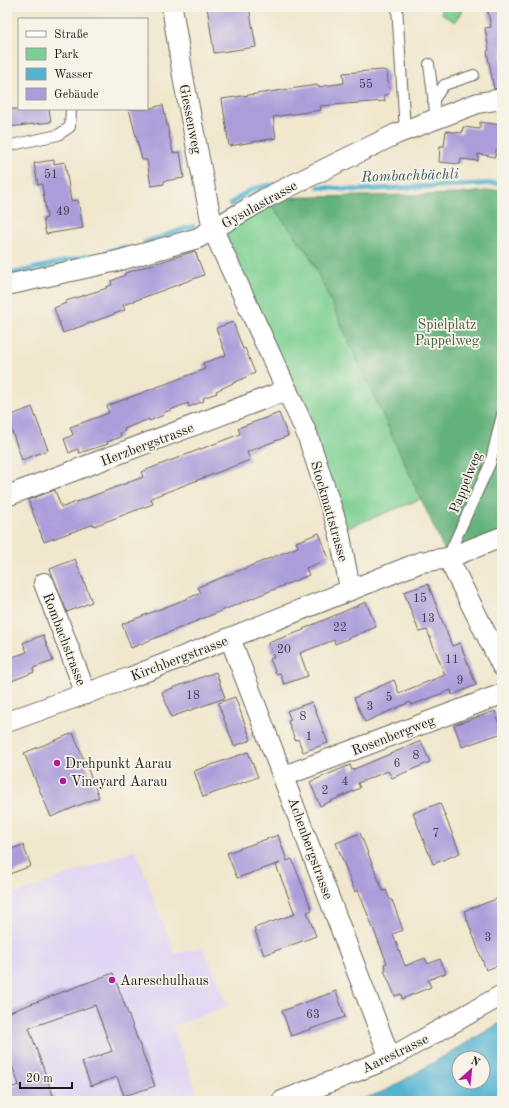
<svg xmlns="http://www.w3.org/2000/svg" width="509" height="1108" font-family="'Old Standard TT',serif">
  <style>
    .built { fill: #e1d4f4 }
    .green { fill: #7bcf92; stroke: #4c7657 }
    .forest { fill: #64b27c; stroke: #40674c }
    .water { fill: #53b4d1; stroke: #386876; fill-rule: evenodd }
    .lines { fill: none; stroke-linecap: round; stroke-linejoin: round }
    .stream { stroke: #53b4d1; stroke-width: 5 }
    .building { fill: #ac9dda }
    .lane-casing { stroke: #66635a; stroke-width: 12 }
    .street-casing { stroke: #66635a; stroke-width: 22 }
    .lane { stroke: #fff; stroke-width: 10 }
    .street { stroke: #fff; stroke-width: 20 }
    .poi-dot { fill: #b5179e; stroke: #f7f3e8; stroke-width: 1.5 }
    .labels { text-anchor: middle; stroke-width: 3.5; stroke-linejoin: round; paint-order: stroke }
    .number-label { font-size: 12px; fill: #403c4c }
    .street-label { font-size: 14px; fill: #1c1c1c; stroke: #f7f3e8 }
    .park-label { font-size: 14px; fill: #3d5b45; stroke: #f7f3e8 }
    .poi-label { font-size: 14px; fill: #1c1c1c; stroke: #f7f3e8; text-anchor: start }
    .water-label { font-size: 15px; font-style: italic; fill: #325964; stroke: #f7f3e8 }
  </style>
  <rect width="100%" height="100%" fill="#f7f3e8"/>
  <filter id="ink" filterUnits="userSpaceOnUse"><feTurbulence type="fractalNoise" baseFrequency=".025" numOctaves="2"/><feDisplacementMap in="SourceGraphic" scale="8" xChannelSelector="R" yChannelSelector="G"/><feConvolveMatrix kernelMatrix="1 2 1 2 8 2 1 2 1" color-interpolation-filters="sRGB"/></filter>
  <filter id="wash" filterUnits="userSpaceOnUse"><feTurbulence type="fractalNoise" baseFrequency=".012" numOctaves="4" result="noise"/><feDisplacementMap in="SourceGraphic" scale="16" xChannelSelector="R" yChannelSelector="G"/><feGaussianBlur stdDeviation="0.9" result="paint"/><feColorMatrix in="noise" values="0 0 0 0 0 0 0 0 0 0 0 0 0 0 0 0 0 1.4 0 .05"/><feComposite in="paint" operator="in"/></filter>
  <g filter="url(#wash)">
    <rect width="100%" height="100%" fill="#f0e7cd"/>
    <path class="built" d="M 136,850 L 174,954 L 203,947 L 228,1006 L 172,1026 L 200,1101 L 7,1101 L 7,897 Z"/>
    <g class="green">
      <path d="M 440,7 L 461,7 L 461,12 L 455,22 L 442,14 Z"/>
      <path d="M 266,198 L 310,256 L 421,499 L 339,531 L 222,246 L 230,219 Z"/>
    </g>
    <path class="forest" d="M 502,189 L 502,537 L 448,558 L 310,256 L 266,198 L 460,194 Z"/>
    <path class="water" d="M 502,1022 L 502,1101 L 358,1101 L 387,1090 ZM 459,1058 L 483,1058 L 483,1082 L 459,1082 Z"/>
    <g class="lines">
      <g class="stream">
        <path d="M 319,187 L 357,190 L 502,183"/>
        <path d="M 231,204 C 247,191 254,186 275,185"/>
        <path d="M 145,242 L 193,226"/>
        <path d="M 107,252 L 124,247"/>
        <path d="M 7,275 L 87,256"/>
      </g>
    </g>
    <g id="blocks">
      <g class="building">
        <path d="M 207,7 L 249,7 L 256,47 L 214,53 Z"/>
        <path d="M 487,7 L 502,7 L 502,88 L 494,89 L 487,51 L 489,50 L 485,28 L 491,27 Z"/>
        <path d="M 382,70 L 387,71 L 389,94 L 384,95 L 385,101 L 320,106 L 321,110 L 273,117 L 276,138 L 229,146 L 222,99 L 317,85 L 318,87 L 344,83 L 343,73 Z"/>
        <path d="M 163,105 L 173,153 L 180,152 L 184,178 L 164,181 L 164,184 L 151,186 L 147,160 L 142,160 L 129,109 L 147,109 Z"/>
        <path d="M 7,109 L 49,109 L 51,122 L 9,127 Z"/>
        <path d="M 480,122 L 502,125 L 502,151 L 496,150 L 495,157 L 478,154 L 478,161 L 461,159 L 460,164 L 439,162 L 440,146 L 444,146 L 446,131 L 462,133 L 463,127 L 480,129 Z"/>
        <path d="M 54,160 L 54,164 L 65,162 L 71,201 L 78,200 L 83,228 L 46,234 L 43,219 L 47,218 L 42,184 L 38,185 L 34,163 Z"/>
        <path d="M 195,251 L 204,275 L 123,305 L 125,310 L 63,333 L 54,308 L 66,303 L 66,301 L 107,288 L 106,287 L 112,285 L 111,281 L 125,275 L 125,273 Z"/>
        <path d="M 233,322 L 243,349 L 245,348 L 255,373 L 216,391 L 217,393 L 203,398 L 204,401 L 189,407 L 188,403 L 163,413 L 164,415 L 149,421 L 149,419 L 124,429 L 125,431 L 120,433 L 121,437 L 107,442 L 108,444 L 79,453 L 78,449 L 69,453 L 64,439 L 73,435 L 70,427 L 109,413 L 107,406 L 205,369 L 203,363 L 226,355 L 216,328 Z"/>
        <path d="M 32,407 L 48,450 L 22,460 L 7,417 Z"/>
        <path d="M 279,413 L 288,436 L 247,452 L 250,460 L 151,498 L 153,504 L 94,526 L 94,524 L 44,542 L 28,500 L 55,490 L 61,507 L 63,507 L 143,477 L 141,472 L 240,434 L 238,428 Z"/>
        <path d="M 319,533 L 329,559 L 306,568 L 309,575 L 131,648 L 122,624 L 201,593 L 198,587 L 298,547 L 296,542 Z"/>
        <path d="M 75,559 L 92,602 L 67,612 L 50,569 Z"/>
        <path d="M 428,584 L 452,646 L 460,643 L 476,685 L 452,695 L 451,690 L 412,705 L 410,702 L 365,722 L 354,698 L 394,680 L 399,693 L 445,675 L 427,630 L 419,632 L 404,592 Z"/>
        <path d="M 366,602 L 376,627 L 335,644 L 334,640 L 300,653 L 308,676 L 284,684 L 280,673 L 276,674 L 273,666 L 270,659 L 274,657 L 268,643 L 304,630 L 303,629 Z"/>
        <path d="M 43,635 L 53,661 L 33,668 L 34,672 L 7,683 L 7,659 L 27,652 L 23,643 Z"/>
        <path d="M 216,672 L 225,698 L 171,717 L 162,692 Z"/>
        <path d="M 235,697 L 251,740 L 234,746 L 218,703 Z"/>
        <path d="M 312,702 L 328,743 L 303,752 L 298,739 L 295,740 L 288,721 L 291,720 L 287,711 Z"/>
        <path d="M 495,711 L 502,733 L 462,747 L 454,725 Z"/>
        <path d="M 73,733 L 99,797 L 51,817 L 24,753 Z"/>
        <path d="M 421,741 L 430,762 L 392,778 L 388,771 L 358,783 L 360,788 L 320,806 L 310,782 L 350,765 L 352,770 Z"/>
        <path d="M 248,752 L 258,777 L 203,797 L 194,771 Z"/>
        <path d="M 440,803 L 460,853 L 433,864 L 413,813 Z"/>
        <path d="M 360,833 L 383,891 L 386,890 L 390,900 L 392,900 L 403,930 L 393,934 L 405,966 L 425,958 L 428,964 L 440,959 L 446,973 L 428,980 L 431,987 L 402,999 L 401,994 L 395,996 L 384,970 L 386,970 L 384,964 L 387,963 L 358,890 L 355,892 L 336,843 Z"/>
        <path d="M 278,835 L 287,861 L 292,859 L 312,910 L 307,912 L 316,936 L 264,955 L 254,928 L 295,914 L 276,865 L 280,863 L 237,878 L 227,853 Z"/>
        <path d="M 23,845 L 31,866 L 7,875 L 7,851 Z"/>
        <path d="M 502,897 L 502,964 L 486,970 L 464,911 Z"/>
        <path d="M 113,973 L 155,1086 L 124,1096 L 117,1077 L 91,1086 L 82,1062 L 112,1051 L 95,1005 L 29,1028 L 55,1101 L 7,1101 L 7,1089 L 19,1085 L 7,1052 L 7,1013 Z"/>
        <path d="M 336,991 L 345,1017 L 291,1036 L 282,1011 Z"/>
      </g>
    </g>
  </g>
  <g filter="url(#ink)">
    <use href="#blocks" fill-opacity="0" stroke="#66635a" stroke-width="1"/>
    <g class="lines">
      <defs>
        <g id="lane">
          <path d="M 397,7 L 405,130"/>
          <path d="M 429,64 L 436,119"/>
          <path d="M 433,101 L 444,85 L 474,75"/>
          <path d="M 7,146 L 58,135 L 70,127 L 71,109"/>
          <path d="M 448,556 L 490,464 L 502,415"/>
        </g>
        <g id="street">
          <path d="M 172,7 L 184,82 L 213,230 L 307,434 L 339,531 L 350,589"/>
          <path d="M 7,285 L 117,261 L 198,238 L 266,198 L 396,134 L 478,103 L 502,99"/>
          <path d="M 7,496 L 287,390"/>
          <path d="M 448,558 L 502,666"/>
          <path d="M 44,583 L 86,694"/>
          <path d="M 230,638 L 390,1058"/>
          <path d="M 7,722 L 129,678 L 421,562 L 448,558 L 502,537"/>
          <path d="M 284,776 L 502,694"/>
          <path d="M 282,1101 L 390,1058 L 502,995"/>
        </g>
      </defs>
      <use href="#lane" class="lane-casing"/>
      <use href="#street" class="street-casing"/>
      <use href="#lane" class="lane"/>
      <use href="#street" class="street"/>
    </g>
  </g>
  <g class="poi-dot">
    <circle cx="57" cy="763" r="4"/>
    <circle cx="63" cy="781" r="4"/>
    <circle cx="112" cy="980" r="4"/>
  </g>
  <g class="labels">
    <g class="number-label">
      <text x="366" y="88">55</text>
      <text x="51" y="178">51</text>
      <text x="63" y="215">49</text>
      <text x="420" y="602">15</text>
      <text x="428" y="622">13</text>
      <text x="340" y="631">22</text>
      <text x="284" y="653">20</text>
      <text x="452" y="663">11</text>
      <text x="460" y="684">9</text>
      <text x="193" y="699">18</text>
      <text x="389" y="701">5</text>
      <text x="370" y="710">3</text>
      <text x="303" y="720">8</text>
      <text x="309" y="740">1</text>
      <text x="416" y="759">8</text>
      <text x="397" y="767">6</text>
      <text x="345" y="785">4</text>
      <text x="325" y="794">2</text>
      <text x="436" y="837">7</text>
      <text x="488" y="941">3</text>
      <text x="313" y="1018">63</text>
    </g>
    <g class="street-label">
      <text transform="translate(191 119) rotate(79)" y="5">Giessenweg</text>
      <text transform="translate(259 204) rotate(-29)" y="5">Gysulastrasse</text>
      <text transform="translate(147 444) rotate(-21)" y="5">Herzbergstrasse</text>
      <text transform="translate(465 482) rotate(-68)" y="5">Pappelweg</text>
      <text transform="translate(330 511) rotate(74)" y="5">Stockmattstrasse</text>
      <text transform="translate(65 639) rotate(69)" y="5">Rombachstrasse</text>
      <text transform="translate(179 658) rotate(-21)" y="5">Kirchbergstrasse</text>
      <text transform="translate(393 735) rotate(-21)" y="5">Rosenbergweg</text>
      <text transform="translate(311 848) rotate(70)" y="5">Achenbergstrasse</text>
      <text transform="translate(395 1053) rotate(-26)" y="5">Aarestrasse</text>
    </g>
    <g class="park-label">
      <text x="447" y="329">Spielplatz<tspan x="447" dy="16">Pappelweg</tspan></text>
    </g>
    <g class="poi-label">
      <text x="65" y="768">Drehpunkt Aarau</text>
      <text x="71" y="786">Vineyard Aarau</text>
      <text x="120" y="985">Aareschulhaus</text>
    </g>
    <g class="water-label">
      <text transform="translate(410 175) rotate(-2)" y="5">Rombachbächli</text>
    </g>
  </g>
  <rect width="509" height="1108" fill="none" stroke="#f7f3e8" stroke-width="24"/>
  <rect x="18" y="18" width="130" height="92" fill="#f7f3e8" stroke="#9f9d96"/>
  <rect x="26" y="31" width="20" height="6" fill="#ffffff" stroke="#9f9d96"/>
  <text x="54" y="38" font-size="12" fill="#1c1c1c">Straße</text>
  <rect x="26" y="48" width="20" height="12" fill="#7bcf92" stroke="#9f9d96"/>
  <text x="54" y="58" font-size="12" fill="#1c1c1c">Park</text>
  <rect x="26" y="68" width="20" height="12" fill="#53b4d1" stroke="#9f9d96"/>
  <text x="54" y="78" font-size="12" fill="#1c1c1c">Wasser</text>
  <rect x="26" y="88" width="20" height="12" fill="#ac9dda" stroke="#9f9d96"/>
  <text x="54" y="98" font-size="12" fill="#1c1c1c">Gebäude</text>
  <g transform="translate(471 1070) rotate(27)"><circle r="19" fill="#f7f3e8" stroke="#9f9d96"/>
  <path d="M0-3L7 15L0 10L-7 15Z" fill="#b5179e"/>
  <text y="-6" font-size="11" font-weight="bold" text-anchor="middle" fill="#1c1c1c">N</text>
  </g>
  <path d="M20 1082v6h52v-6" fill="none" stroke="#1c1c1c" stroke-width="2"/>
  <text x="26" y="1082" font-size="12" fill="#1c1c1c" stroke="#f7f3e8" stroke-width="3" paint-order="stroke">20 m</text>
</svg>
